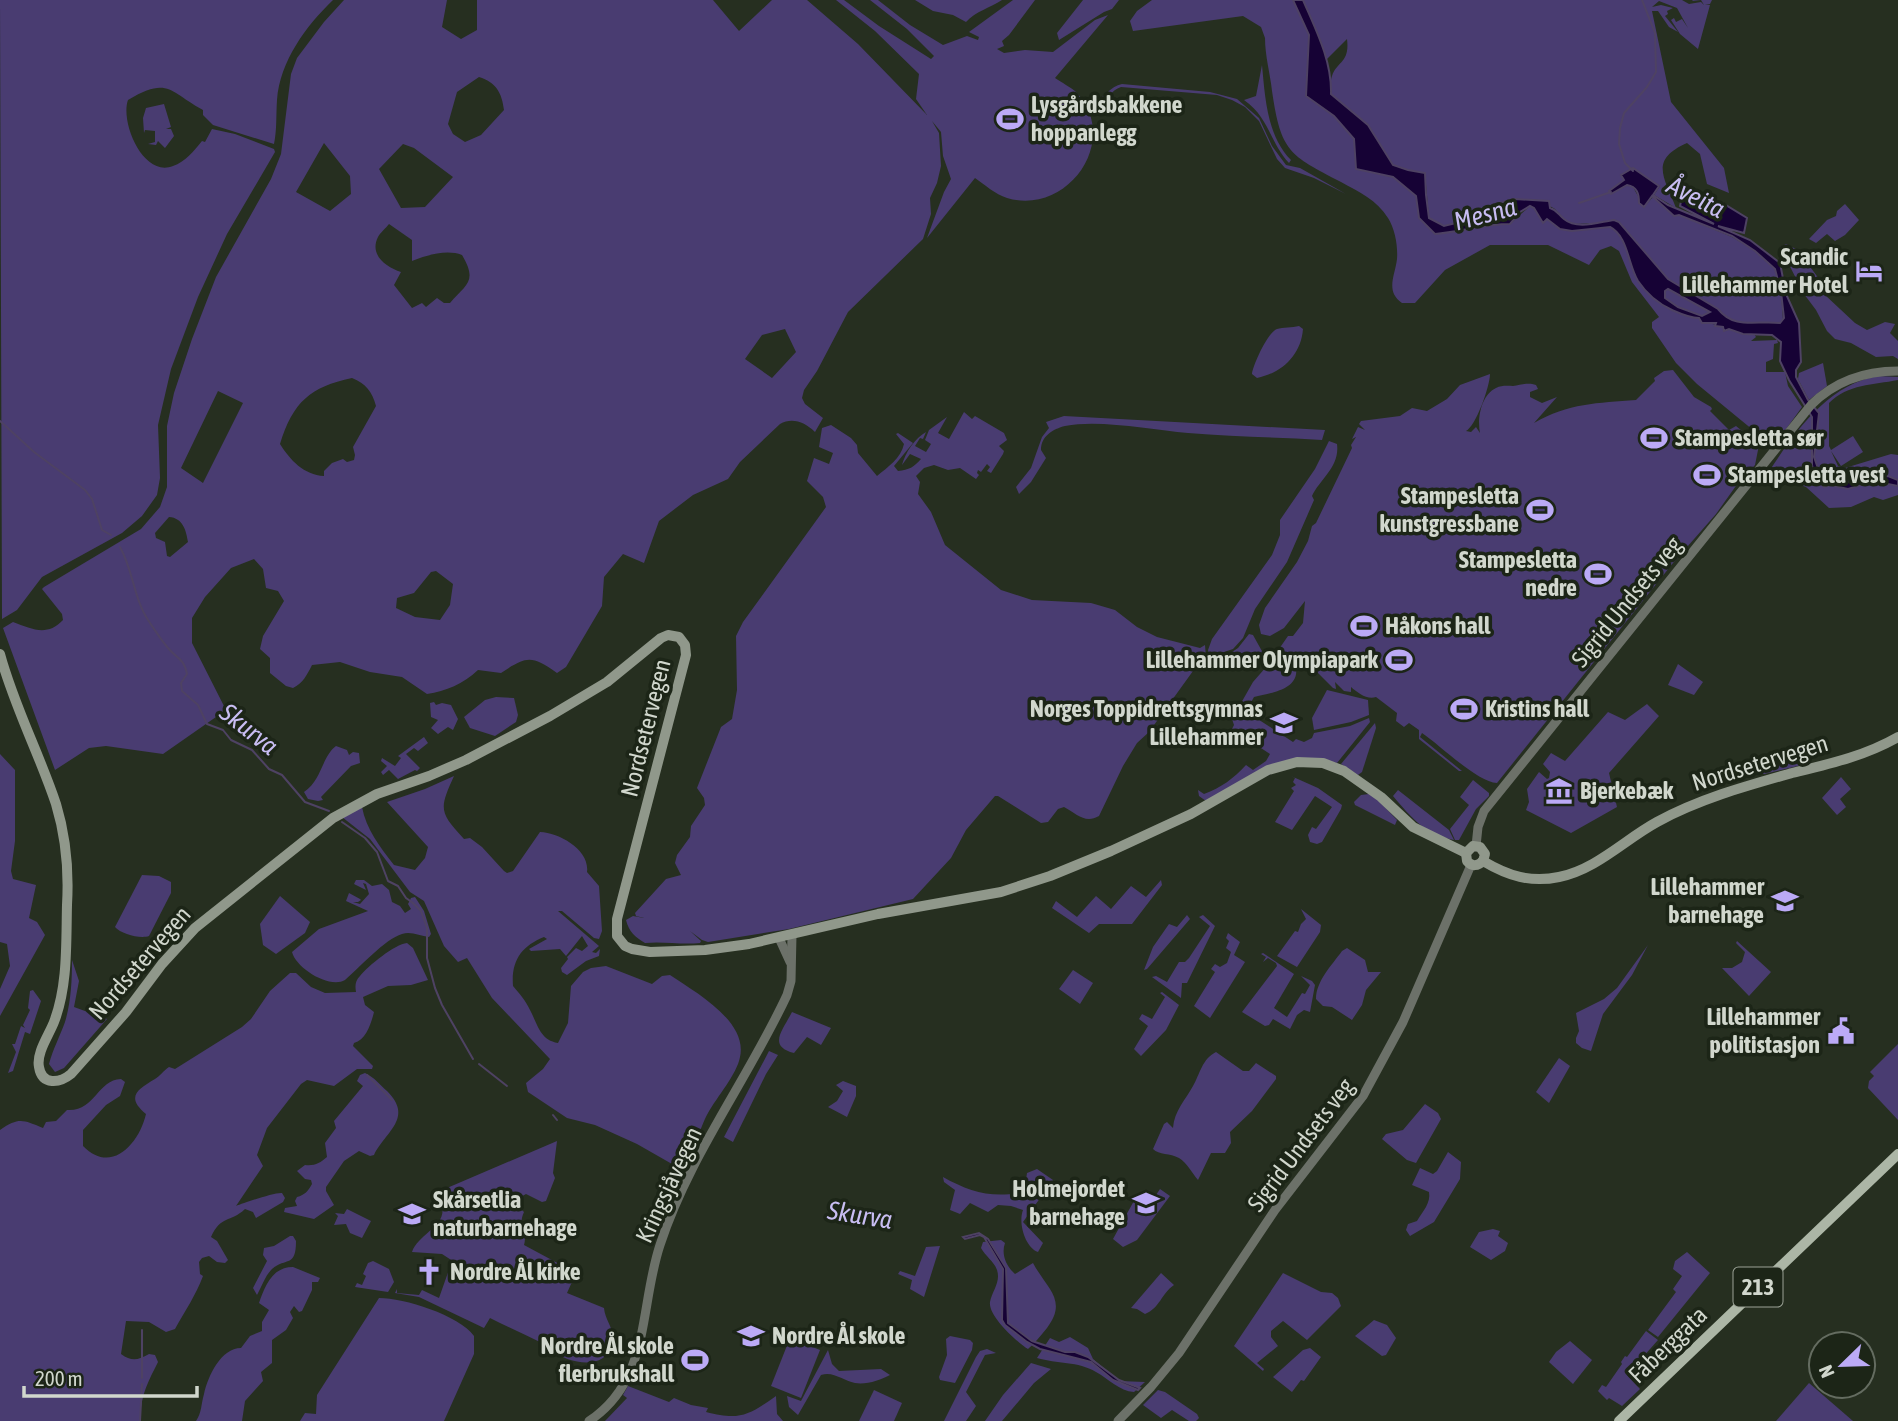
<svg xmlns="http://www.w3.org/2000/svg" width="1898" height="1421" font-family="'Asap Condensed',sans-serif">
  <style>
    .green { fill: #493c71; fill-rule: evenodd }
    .water { fill: #160235; stroke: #4e4263; stroke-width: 2; fill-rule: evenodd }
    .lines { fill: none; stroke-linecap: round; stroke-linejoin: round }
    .stream { stroke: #4e4263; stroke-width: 2 }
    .tertiary { stroke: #6c7169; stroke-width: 9 }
    .secondary { stroke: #90988b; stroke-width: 10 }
    .primary { stroke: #acb6a6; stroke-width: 10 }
    .labels { text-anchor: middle; stroke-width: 7; stroke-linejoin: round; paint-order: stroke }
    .shield { fill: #1c2517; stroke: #9ba296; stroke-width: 2 }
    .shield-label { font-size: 23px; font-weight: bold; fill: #d1d7cd }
    .poi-label { font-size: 24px; font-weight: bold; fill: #d1d7cd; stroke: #1c2517; text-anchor: start }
    .street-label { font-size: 24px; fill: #d1d7cd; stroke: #1c2517 }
    .water-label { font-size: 26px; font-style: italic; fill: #c8bdf2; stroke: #1c2517 }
  </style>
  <rect width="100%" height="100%" fill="#262f20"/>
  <g class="green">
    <path d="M 0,0 L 333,0 C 306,26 280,61 277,100 C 276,115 277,130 274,144 L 213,125 L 203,115 L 203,110 C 169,92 169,76 128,100 C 120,122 143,178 173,166 C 185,162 194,151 202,141 L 205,142 L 212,129 L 235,134 L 274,149 L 275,152 L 227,234 L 198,297 L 171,369 L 158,425 L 160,478 L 157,495 L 142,516 L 122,533 L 42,577 L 17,610 L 2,619 Z"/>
    <path d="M 344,0 L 447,0 L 442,27 L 461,39 L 477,30 L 477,0 L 713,0 L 739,31 L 772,0 L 807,0 L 858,44 L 927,115 L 916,99 L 919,74 L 875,31 L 836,0 L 844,0 L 879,26 L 931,59 L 934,56 L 907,29 L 870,0 L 878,0 L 910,25 L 943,45 L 967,36 L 978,40 L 979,37 L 969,32 L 1013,0 L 1035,0 L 1009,35 L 1002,41 L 1004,46 L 997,49 L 1004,53 L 1025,50 L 1053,52 L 1095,20 L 1108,15 L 1055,78 C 1062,83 1071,87 1077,93 C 1121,141 1067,216 1007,198 C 995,194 985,185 975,178 L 927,238 L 944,192 L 951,179 L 943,156 L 941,132 L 932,121 L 939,133 L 941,166 L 937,183 L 930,198 L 931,214 L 923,239 L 848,312 L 817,371 L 804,390 L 802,398 L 805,404 L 823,418 L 815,432 C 805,422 792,417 780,424 L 740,462 L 728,479 L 693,495 L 659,521 L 644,563 L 623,554 L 604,577 L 602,606 L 566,667 L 557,673 C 531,655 527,656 501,673 L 478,670 C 463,684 446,691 427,694 L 402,677 L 370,672 L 340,662 L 312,665 C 307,675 303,683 293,688 L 286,686 L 270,673 L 270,658 L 260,649 L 263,636 L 284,601 L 278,591 L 266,588 L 263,569 L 254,559 L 231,568 L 205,597 L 192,618 L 192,643 L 226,710 L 163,754 L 106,746 L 89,748 L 55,770 L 3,628 L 13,622 C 32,629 47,637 63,620 L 62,614 L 42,589 L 44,587 L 141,529 L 160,507 L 167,487 L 167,426 L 174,393 L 192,339 L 216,277 L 271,179 L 281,154 L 291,74 L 297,58 L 324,22 ZM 479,77 C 496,82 502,93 504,110 L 481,135 L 465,142 L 453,134 L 448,124 L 457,92 ZM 324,143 L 350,176 L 351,194 L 330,211 L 296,192 ZM 403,144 L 414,148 L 453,177 L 425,207 L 401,208 L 379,169 ZM 389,224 L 412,240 L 412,261 C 427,255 447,249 462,255 C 478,282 466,284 450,303 L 444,303 L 437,298 L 426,307 L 422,303 L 412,308 L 394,285 L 401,272 C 386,267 369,255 378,237 C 380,233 386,228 389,224 ZM 785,329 L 796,352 L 772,378 L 745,359 L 762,335 ZM 352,378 C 366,384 372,391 376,406 L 353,447 L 355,455 L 354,460 L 347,462 L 343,459 L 332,463 L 324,471 L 324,476 C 304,475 290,460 280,444 C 293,402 310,387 352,378 ZM 218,391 L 243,403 L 203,483 L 181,468 ZM 169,517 C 183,518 186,530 188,542 L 170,557 L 167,556 L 165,542 L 156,538 L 155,533 ZM 436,571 L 453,584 L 450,605 L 440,620 L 415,617 L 396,608 L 397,598 L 414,593 L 431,572 Z"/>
    <path d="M 915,0 L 1002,0 C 990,8 976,11 966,22 L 953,15 L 933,11 Z"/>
    <path d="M 1083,0 L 1119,0 L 1112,9 L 1104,12 L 1059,40 L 1057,33 Z"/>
    <path d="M 1152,0 L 1293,0 L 1309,35 L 1306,96 L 1334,116 L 1354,139 L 1356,169 L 1393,177 L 1416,196 L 1419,218 L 1435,234 C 1460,232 1484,224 1510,224 L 1530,206 C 1537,208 1540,214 1541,221 L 1543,223 L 1547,219 L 1560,229 L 1572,231 L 1610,227 C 1628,236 1628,265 1638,281 C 1646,293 1659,304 1672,310 C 1681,314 1689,318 1699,318 L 1702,323 C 1721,323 1735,333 1754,334 L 1756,337 L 1751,341 L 1777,340 L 1778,343 L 1774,344 L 1773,359 L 1766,362 L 1766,372 L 1785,372 L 1788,386 L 1802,407 L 1776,443 L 1770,444 L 1697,384 L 1676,363 L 1652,328 L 1652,322 L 1659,317 L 1632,282 L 1619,251 L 1611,246 L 1600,250 L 1589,265 L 1548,245 L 1490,245 L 1445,270 L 1415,303 L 1402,303 C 1385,291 1395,276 1397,259 C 1398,246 1395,229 1388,218 C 1377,200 1359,192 1341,182 C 1289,155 1281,152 1272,91 C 1270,73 1265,56 1265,38 L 1261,27 L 1243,16 L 1133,31 L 1130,21 L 1137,11 Z"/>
    <path d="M 1303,0 L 1682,0 L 1689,4 L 1701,2 L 1704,5 L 1701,0 L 1692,1 L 1693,0 L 1712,0 L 1710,4 L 1705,5 L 1710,5 L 1698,49 L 1680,34 L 1671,20 L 1674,18 L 1676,22 L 1682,19 L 1688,28 L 1677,8 L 1659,1 L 1652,7 L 1661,5 L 1673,8 L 1667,11 L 1668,14 L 1665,16 L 1678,32 L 1669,27 L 1658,11 L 1652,11 L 1671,102 L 1724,168 L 1729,193 L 1707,184 L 1700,154 L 1687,143 C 1649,160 1664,177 1676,208 L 1654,195 L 1660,186 L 1633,169 L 1621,175 L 1624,180 L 1611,194 L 1627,185 L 1633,187 L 1644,207 L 1653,197 L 1674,216 L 1679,215 L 1732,237 L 1755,251 L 1775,268 L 1781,292 L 1783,320 L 1780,323 C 1756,320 1735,330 1718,309 L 1668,279 L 1619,222 L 1575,224 L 1564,220 L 1555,209 L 1539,200 L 1515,199 L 1486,208 L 1476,218 L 1445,226 L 1429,218 L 1425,173 L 1408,170 L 1393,165 L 1368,125 L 1331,94 C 1331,89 1330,81 1332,76 C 1337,61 1350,63 1347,39 L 1325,61 L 1322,44 Z"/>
    <path d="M 1262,65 C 1265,97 1267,136 1291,160 L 1289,163 C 1270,143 1269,117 1244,100 L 1256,96 Z"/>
    <path d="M 1122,84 L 1210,92 L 1237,99 L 1259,118 L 1272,146 L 1286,165 L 1300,168 L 1346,194 L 1314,178 L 1285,168 L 1277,159 L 1259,121 L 1245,107 L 1232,100 L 1217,95 L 1121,87 C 1111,90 1103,103 1104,113 L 1095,101 C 1106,97 1110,86 1122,84 Z"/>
    <path d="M 164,104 L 171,127 L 166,129 L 171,129 L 174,136 L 165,148 L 158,141 L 156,145 L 148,144 L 155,142 L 155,131 L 145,130 L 144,133 L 143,118 L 146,108 Z"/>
    <path d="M 1845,204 L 1859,220 L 1845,235 L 1835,241 L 1827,234 L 1816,243 L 1809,239 L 1827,220 L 1836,216 L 1837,211 Z"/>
    <path d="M 1786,244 L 1798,250 L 1819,279 L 1825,295 L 1855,323 L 1867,330 L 1885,322 L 1895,324 L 1890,333 L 1898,341 L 1898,359 L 1893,356 L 1876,357 L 1851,343 L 1835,339 L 1827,331 L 1816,310 L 1804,294 L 1780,247 Z"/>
    <path d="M 1668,289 L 1711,312 L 1702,316 L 1678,307 L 1665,298 L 1665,291 Z"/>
    <path d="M 1299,326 L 1303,329 C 1301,355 1282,373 1257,378 L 1252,374 C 1253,365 1268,332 1277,329 C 1283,327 1292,328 1299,326 Z"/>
    <path d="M 1823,363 L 1827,386 L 1809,400 L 1798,379 L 1799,373 Z"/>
    <path d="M 1673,370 L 1694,397 L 1711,407 L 1712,409 L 1710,411 L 1729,430 L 1736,426 L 1759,445 L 1755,465 L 1738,483 L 1716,514 L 1673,563 L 1497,783 C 1477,782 1440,745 1422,733 L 1420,737 L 1462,771 L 1459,771 L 1419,739 L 1419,730 L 1409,723 L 1404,727 L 1396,721 L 1397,713 L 1376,697 C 1367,700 1358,693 1351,687 L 1351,692 L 1344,691 L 1335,682 L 1336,689 L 1333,688 L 1312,667 L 1297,658 L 1295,660 L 1280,654 L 1279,649 L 1288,636 L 1293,636 L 1303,623 L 1305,601 L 1284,628 L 1270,636 L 1261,634 L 1259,625 L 1265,608 L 1297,562 L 1308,541 L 1312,526 L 1316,523 L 1352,448 L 1351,445 L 1356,437 L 1352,439 L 1358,427 L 1365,430 L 1359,424 L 1361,421 L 1400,416 L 1412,408 L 1427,411 L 1447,399 L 1460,385 L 1490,374 C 1490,386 1476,426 1466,431 L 1471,432 L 1476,427 L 1480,433 C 1477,419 1481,395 1496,388 C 1502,385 1508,386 1513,386 C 1521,385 1528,382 1536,385 L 1538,389 L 1530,392 L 1530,397 L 1542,403 L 1557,397 L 1534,423 C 1568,403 1598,403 1636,400 L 1655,381 L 1654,378 L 1664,371 Z"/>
    <path d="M 1878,376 L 1898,377 L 1898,380 C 1873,385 1848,384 1829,403 L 1829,446 L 1831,450 L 1853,436 L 1863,452 L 1841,466 L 1831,451 L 1838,466 L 1845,468 L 1891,454 L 1898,455 L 1898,495 L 1883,500 L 1874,497 L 1851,507 L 1829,508 L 1806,487 L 1768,473 C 1795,432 1827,385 1878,376 Z"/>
    <path d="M 964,412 L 972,419 L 975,416 L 1004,433 L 1007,440 L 999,446 L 1004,451 L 1003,454 L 991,473 L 987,471 L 990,467 L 987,464 L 981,472 L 978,470 L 977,473 L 979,475 L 976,479 L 960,468 L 948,470 L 934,465 L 924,468 L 916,476 L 920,482 L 918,494 L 931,512 L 945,545 L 1001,590 L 1032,600 L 1091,603 L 1115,610 L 1137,627 L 1157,637 L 1200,648 L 1205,645 L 1206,658 L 1197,663 L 1185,664 L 1191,665 L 1193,671 L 1149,732 L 1137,743 L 1123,766 L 1099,816 C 1085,824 1077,814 1064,807 L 1058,809 L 1048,822 L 1041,823 L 998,796 L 995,796 L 966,830 L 951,858 L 913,899 L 789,929 L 708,942 L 702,940 L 690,931 L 701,941 L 700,943 C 681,945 663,941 645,943 C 635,937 629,932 626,920 L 633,916 L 644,918 L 636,916 L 635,913 L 666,879 L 681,875 L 675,863 L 677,855 L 690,837 L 691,826 L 705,805 L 704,798 L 697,788 L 721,727 L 732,719 L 737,690 L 736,636 L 743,622 L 826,507 L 823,497 L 807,481 L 814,458 L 829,464 L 833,453 L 819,447 L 822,428 L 831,425 L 851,438 L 857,445 L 858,453 L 877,476 C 888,467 901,458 904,444 L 896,434 L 898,433 L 913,443 L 894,466 L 898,471 C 909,470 914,467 921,459 L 910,454 L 902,465 C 905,453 915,438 926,432 L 923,439 L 920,438 L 915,446 L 926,452 L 931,444 L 925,440 L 929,430 L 947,417 L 938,433 L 949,439 Z"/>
    <path d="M 1064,416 L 1325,430 L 1322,440 C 1277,437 1233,437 1188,433 C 1152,430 1100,419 1065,426 C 1053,429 1041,436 1041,450 L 1046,458 L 1031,482 L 1019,494 L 1016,487 L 1031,468 L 1042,437 L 1049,428 L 1046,422 Z"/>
    <path d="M 1329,441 L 1337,444 C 1340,467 1320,479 1312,496 L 1314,500 L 1287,562 L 1255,609 L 1243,638 L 1233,649 L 1209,657 L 1208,650 L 1212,639 L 1272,555 L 1280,535 L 1280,520 L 1315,469 Z"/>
    <path d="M 1249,634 L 1253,635 L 1263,653 L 1260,658 L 1223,658 L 1238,648 Z"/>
    <path d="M 1273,659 L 1295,664 C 1303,689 1271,693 1254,697 L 1249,706 L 1255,712 L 1253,716 L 1293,742 L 1296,739 L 1304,742 L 1312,738 L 1314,733 L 1350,726 L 1369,718 L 1370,722 L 1337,763 L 1309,758 L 1206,801 L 1199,796 L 1198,790 L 1204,794 C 1221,788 1234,778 1246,765 L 1253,770 L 1266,761 L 1270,754 L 1232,729 L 1234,725 L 1232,719 L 1253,682 Z"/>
    <path d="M 1678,664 L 1703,682 L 1694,695 L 1668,685 Z"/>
    <path d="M 1327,690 L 1368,700 L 1369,715 L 1351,722 L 1314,730 L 1312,718 Z"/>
    <path d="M 496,697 L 514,698 L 518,715 L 516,722 L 495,736 L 470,728 L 464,717 L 485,700 Z"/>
    <path d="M 434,702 L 436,705 L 442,703 L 451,705 L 458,719 L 453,730 L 448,727 L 438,734 L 431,728 L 438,720 L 431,717 L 430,703 Z"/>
    <path d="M 1647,704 L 1659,716 L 1609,773 L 1617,807 L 1571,833 L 1526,810 L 1529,802 L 1527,789 L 1539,772 L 1547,779 L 1549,778 L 1550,772 L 1543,764 L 1551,753 L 1565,761 L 1608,712 L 1625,720 Z"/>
    <path d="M 1375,723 L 1376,728 L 1362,772 L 1358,775 L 1341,764 Z"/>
    <path d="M 424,737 L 428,743 L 418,751 L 414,748 L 406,754 L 420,768 L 417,771 L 415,770 L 398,779 L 389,770 L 383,775 L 381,772 L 387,766 L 381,761 L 382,758 L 395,766 L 401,758 L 398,756 Z"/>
    <path d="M 1804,743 L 1807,750 L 1806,764 L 1764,774 L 1751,771 L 1781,759 Z"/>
    <path d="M 336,746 L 347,750 L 349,755 L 353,752 L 359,753 L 360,763 L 351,766 L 321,797 L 323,800 L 318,801 L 308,799 L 304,792 C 322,780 322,756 336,746 Z"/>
    <path d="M 0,754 L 15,770 L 15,841 L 11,871 L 13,879 L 36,885 L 29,918 L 37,922 L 45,935 L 0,1016 L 0,989 L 10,966 L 7,944 L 0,942 Z"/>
    <path d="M 454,776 C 439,809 439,812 464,839 L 470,838 L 482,847 L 504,871 L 507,873 L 513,871 L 540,832 C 560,833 590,850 587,872 L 599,886 L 602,931 L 599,939 L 594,938 L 562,911 L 558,911 L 599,946 L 592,952 L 596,953 L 600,949 L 599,956 L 586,961 L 567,975 L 562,972 L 561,968 L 568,959 L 567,957 L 576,948 L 582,951 L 588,946 L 582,936 L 566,956 L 560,949 L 531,951 L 529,949 L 547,939 L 544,937 C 522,946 511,960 513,986 C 519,993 526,1001 530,1010 C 538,1025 540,1040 558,1043 L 568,1023 L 571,986 L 583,972 L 591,968 L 606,966 L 652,984 L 662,976 L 670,975 C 695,992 748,1021 740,1057 C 737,1074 717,1097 708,1113 C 699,1129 695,1153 679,1164 L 672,1164 L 637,1144 L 595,1125 L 567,1118 L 528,1092 L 526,1083 L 543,1069 L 550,1059 L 492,998 L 467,958 L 458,962 L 444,946 L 424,901 L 410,892 L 370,839 L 342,817 L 362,807 C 366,829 380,847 394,865 L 415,870 L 425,858 L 428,847 L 387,802 L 425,789 Z"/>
    <path d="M 1291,776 L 1318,788 L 1342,805 L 1341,809 L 1322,842 L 1317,844 L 1310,842 L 1308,835 L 1312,827 L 1316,829 L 1332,807 L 1315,796 L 1292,830 L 1275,822 L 1294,791 L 1291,788 L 1296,785 L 1293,782 L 1295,778 Z"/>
    <path d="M 1841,777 L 1851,789 L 1840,799 L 1846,807 L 1837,815 L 1822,798 Z"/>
    <path d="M 1473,780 L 1489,793 L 1489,796 L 1476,809 L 1459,840 L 1455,840 L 1450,829 L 1469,805 L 1460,797 Z"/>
    <path d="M 1398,790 L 1449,830 L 1454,840 C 1424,834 1411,817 1393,796 Z"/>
    <path d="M 1369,794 L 1376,798 L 1397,820 L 1395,825 L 1355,805 L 1354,802 L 1361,795 Z"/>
    <path d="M 142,875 L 159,876 L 171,882 L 171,893 L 149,936 C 140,939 121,934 115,927 Z"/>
    <path d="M 356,880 L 364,880 L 372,886 L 382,884 L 389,890 L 392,902 L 400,906 L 405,913 L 411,909 L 408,904 L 411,898 L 415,897 L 424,911 L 431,934 L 429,937 C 420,936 411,931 402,934 C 385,939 359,968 345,980 C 329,989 296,968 292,952 L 319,929 L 368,911 L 346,901 L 349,893 L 360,899 L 361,900 L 358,902 L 353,902 L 360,904 L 369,894 L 366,884 L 363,883 L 366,890 L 354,884 Z"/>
    <path d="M 1161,880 L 1162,885 L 1132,924 L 1099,924 L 1089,933 L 1052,908 L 1056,901 L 1077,917 L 1096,896 L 1111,909 L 1131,886 L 1146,897 Z"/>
    <path d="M 280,896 L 310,922 L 305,933 L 276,954 L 263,945 L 260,924 Z"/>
    <path d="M 1301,909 L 1321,925 L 1320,932 L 1297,967 L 1277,956 L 1295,931 L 1298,932 L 1301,924 L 1306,919 Z"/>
    <path d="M 1187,915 L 1190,919 L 1147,969 L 1144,970 L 1153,947 L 1169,924 L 1177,927 Z"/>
    <path d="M 1203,915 L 1215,926 L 1187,983 L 1182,983 L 1181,998 L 1152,977 L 1156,976 L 1167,982 L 1179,962 L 1185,962 L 1189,958 L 1210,926 L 1199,917 Z"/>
    <path d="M 1228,933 L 1240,942 L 1234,955 L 1245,962 L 1210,1018 L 1194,1006 L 1215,972 L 1211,969 L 1215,964 L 1220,967 L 1227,963 L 1231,952 L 1226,948 L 1229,941 L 1226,938 Z"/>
    <path d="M 1737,941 L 1771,972 L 1749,996 L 1722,968 L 1732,968 L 1742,962 L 1745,952 L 1736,943 Z"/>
    <path d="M 407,943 L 413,948 L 428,980 L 411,985 L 388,986 L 363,997 L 365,1005 L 374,1012 C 371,1024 366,1040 354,1043 L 353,1046 L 373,1066 L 372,1069 L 357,1069 L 334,1086 L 307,1080 L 301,1084 L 267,1128 L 257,1155 L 263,1166 L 236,1206 C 244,1203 275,1192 282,1193 L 285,1198 L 283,1202 L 256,1218 L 253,1212 L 245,1209 C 230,1223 221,1215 211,1237 L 217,1241 L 228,1260 L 225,1263 L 217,1262 L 209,1256 L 202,1258 L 199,1262 L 200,1274 L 203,1276 C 196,1295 185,1311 175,1329 L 166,1332 L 149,1322 L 126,1321 L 121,1354 C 132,1362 138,1360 149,1354 L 155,1355 L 158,1362 C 148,1382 139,1398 141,1421 L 0,1421 L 0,1130 C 19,1117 23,1120 43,1128 L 46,1122 L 56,1121 L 67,1110 C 95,1112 97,1080 121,1079 L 125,1082 L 120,1096 L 106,1105 L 83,1130 L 83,1146 C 111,1175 139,1144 146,1114 C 125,1097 138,1089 155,1079 C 160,1076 163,1071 169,1067 L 175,1069 L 242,1027 L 251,1019 L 270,991 L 290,973 L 296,973 L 311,987 L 325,993 L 356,992 C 355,986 355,981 360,976 C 368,966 395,944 407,943 Z"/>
    <path d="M 1648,945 L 1632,975 L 1603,1014 L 1591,1051 L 1582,1048 L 1576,1043 L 1576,1038 L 1579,1031 L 1576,1013 L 1604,999 L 1617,988 Z"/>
    <path d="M 1347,948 L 1365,960 L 1368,972 L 1381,972 L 1366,990 L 1362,1005 L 1352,1020 L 1332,1007 L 1323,1006 L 1316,999 C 1316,981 1332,965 1342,951 Z"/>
    <path d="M 1263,953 L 1294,974 L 1274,1008 L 1287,1017 L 1302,993 L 1305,994 L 1310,985 L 1301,976 L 1312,981 L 1315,985 L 1310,1012 L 1304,1010 L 1297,1015 L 1290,1029 L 1273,1019 L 1269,1025 L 1265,1026 L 1242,1012 L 1277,966 L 1276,963 L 1268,958 L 1263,962 L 1266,957 L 1261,954 Z"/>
    <path d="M 72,960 L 79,981 L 74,1007 L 107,1019 L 64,1068 L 55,1072 L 49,1064 C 53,1049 60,1036 65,1022 C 71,1002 72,981 72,960 Z"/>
    <path d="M 1073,970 L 1093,983 L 1080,1004 L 1059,989 Z"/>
    <path d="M 33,990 L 41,1001 L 30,1034 L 25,1032 L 13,1071 L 8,1073 L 16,1052 L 12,1044 L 15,1044 L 21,1026 L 25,1028 L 23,1025 L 30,1010 L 28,1008 L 30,991 Z"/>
    <path d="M 1162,992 L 1179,1005 L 1166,1030 L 1141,1056 L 1134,1049 L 1148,1026 L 1139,1019 L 1142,1014 L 1152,1019 L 1165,997 L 1160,993 Z"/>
    <path d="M 792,1012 L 831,1028 L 821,1045 L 807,1037 L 794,1053 C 767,1046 783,1030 792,1012 Z"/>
    <path d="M 1898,1044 L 1898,1120 L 1868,1088 L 1869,1081 L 1874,1076 L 1870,1072 Z"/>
    <path d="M 769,1051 L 778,1055 L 766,1074 L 733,1142 L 724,1137 Z"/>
    <path d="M 1216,1052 L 1243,1071 L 1249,1071 L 1256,1063 L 1276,1076 L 1276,1079 L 1252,1111 L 1230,1132 L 1231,1143 L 1225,1153 L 1211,1153 L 1198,1180 C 1192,1173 1187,1163 1179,1158 C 1170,1153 1159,1155 1153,1149 L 1164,1124 L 1167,1122 L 1173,1128 C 1174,1111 1186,1099 1193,1086 C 1200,1074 1202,1059 1216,1052 Z"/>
    <path d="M 1559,1058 L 1570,1066 L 1549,1103 L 1536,1092 Z"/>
    <path d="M 365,1073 C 374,1077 380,1085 387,1091 C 414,1118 386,1131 374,1155 L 370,1156 L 359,1151 L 344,1161 L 326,1187 L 326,1191 L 334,1205 L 314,1219 L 284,1212 L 285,1208 L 297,1206 L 295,1201 L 297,1197 C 305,1195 308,1191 312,1184 L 311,1180 L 305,1179 L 297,1171 L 305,1165 C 315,1166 320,1163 327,1157 L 325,1143 L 336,1128 L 334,1121 L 363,1086 L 357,1081 L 360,1075 Z"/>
    <path d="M 843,1081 L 856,1086 L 856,1096 L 847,1117 L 828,1107 L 837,1101 L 843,1091 L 836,1085 Z"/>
    <path d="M 1425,1104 L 1438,1113 L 1441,1119 L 1416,1163 L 1407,1160 L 1382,1139 L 1386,1134 L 1403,1130 Z"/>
    <path d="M 557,1141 L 553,1173 L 555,1178 L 546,1201 L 542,1202 L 526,1194 L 517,1199 L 515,1204 L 524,1212 C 517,1227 528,1232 524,1245 L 576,1273 L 567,1293 L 604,1308 C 605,1321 616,1330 612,1344 C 606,1371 569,1364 553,1351 C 550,1349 547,1346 544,1344 C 526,1335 508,1327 490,1318 L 484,1328 L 419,1297 L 395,1293 L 397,1289 L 397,1293 L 419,1295 L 422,1290 L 439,1298 L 451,1264 L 476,1280 L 501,1273 L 496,1262 L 490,1267 L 489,1274 L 479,1278 L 442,1254 L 412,1252 C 418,1234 447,1226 442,1206 L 435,1199 L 440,1191 Z"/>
    <path d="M 1448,1152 L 1461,1162 L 1460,1179 L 1434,1222 L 1410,1236 L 1406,1230 L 1408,1224 L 1417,1221 C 1423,1211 1431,1203 1429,1192 L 1412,1185 L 1420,1168 L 1433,1174 L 1437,1171 Z"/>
    <path d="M 1037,1169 L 1053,1180 L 1023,1222 L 1043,1243 L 1038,1252 C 1025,1247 1018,1223 1023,1210 L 1011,1206 L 998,1205 L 988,1212 L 970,1203 L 960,1214 L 950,1210 L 955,1190 L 944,1182 L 943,1177 C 968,1191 990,1198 1018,1193 L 1026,1180 L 1027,1173 Z"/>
    <path d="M 1160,1189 L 1170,1196 L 1137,1240 L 1123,1247 L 1113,1239 L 1135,1199 L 1147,1208 L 1152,1201 L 1148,1198 L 1153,1193 L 1156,1195 Z"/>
    <path d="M 347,1209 L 371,1221 L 362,1238 L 350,1233 L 346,1224 L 334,1225 L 338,1216 L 335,1213 L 344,1214 Z"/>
    <path d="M 1493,1229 L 1500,1231 L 1498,1236 L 1508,1243 L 1505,1251 L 1491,1260 L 1470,1247 L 1479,1232 Z"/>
    <path d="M 290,1236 L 293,1236 L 296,1241 C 296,1268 286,1257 272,1269 C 265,1276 262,1286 257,1295 L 253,1288 L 267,1261 L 263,1255 L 264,1248 L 274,1246 Z"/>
    <path d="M 1001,1240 L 1005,1243 C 1001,1254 1006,1266 1015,1274 L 1033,1263 C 1047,1289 1068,1300 1047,1328 C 1041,1335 1035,1343 1028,1349 C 1017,1342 988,1316 990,1302 C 992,1291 1001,1282 997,1270 C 994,1261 985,1256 981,1248 L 983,1242 Z"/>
    <path d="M 940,1246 L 924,1297 L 910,1289 L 912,1280 L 898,1274 L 900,1271 L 915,1276 L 926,1247 Z"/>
    <path d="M 1687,1252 L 1710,1273 L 1658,1337 L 1648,1330 L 1676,1292 L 1673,1289 L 1682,1276 L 1673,1269 L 1675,1261 Z"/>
    <path d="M 373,1261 L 389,1269 L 394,1282 L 388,1292 L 355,1287 L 357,1283 L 362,1285 L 366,1276 L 363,1274 L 368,1263 Z"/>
    <path d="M 293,1267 L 320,1278 L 318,1282 L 312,1282 L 312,1290 L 302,1311 L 299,1312 L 294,1306 L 290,1312 L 293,1318 L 286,1330 L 272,1340 L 272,1363 L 261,1372 L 263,1381 L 245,1401 L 242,1421 L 196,1421 C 202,1412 201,1404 204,1394 C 208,1376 221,1348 241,1348 L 250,1336 L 262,1331 L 262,1322 L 269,1310 L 259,1303 C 265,1286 272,1267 293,1267 Z"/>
    <path d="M 1161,1273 L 1174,1285 C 1161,1294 1160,1308 1145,1314 L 1137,1309 L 1131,1308 Z"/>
    <path d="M 1283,1273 L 1321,1292 L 1332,1293 L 1338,1298 L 1341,1306 L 1307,1340 L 1283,1321 L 1271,1331 L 1271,1337 L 1278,1346 L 1257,1363 L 1264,1369 L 1263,1371 L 1234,1346 Z"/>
    <path d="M 379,1298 C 404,1298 459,1315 474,1336 L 474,1354 L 444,1421 L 300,1421 L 305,1413 L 316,1414 L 317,1395 Z"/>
    <path d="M 1374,1320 L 1387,1325 L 1396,1338 L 1386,1355 L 1382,1356 L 1355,1336 Z"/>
    <path d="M 1646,1331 L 1658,1340 L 1627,1375 L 1640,1389 L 1622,1406 L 1609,1398 L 1607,1400 L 1598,1391 L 1602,1385 L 1606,1387 L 1622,1364 L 1621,1362 L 1625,1356 L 1627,1357 Z"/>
    <path d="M 950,1336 L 970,1340 L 973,1343 L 972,1350 L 955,1383 L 940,1380 L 939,1377 L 947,1355 L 946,1339 Z"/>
    <path d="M 1070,1337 L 1088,1348 L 1093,1359 L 1119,1381 L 1145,1382 L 1134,1392 C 1119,1391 1109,1379 1096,1372 C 1078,1361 1057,1364 1037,1358 L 1050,1338 L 1059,1342 Z"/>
    <path d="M 790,1338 L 820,1350 L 801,1398 L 771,1386 Z"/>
    <path d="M 1570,1341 L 1592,1360 L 1573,1384 L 1549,1362 L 1556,1352 Z"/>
    <path d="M 1310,1348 L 1321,1357 L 1304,1381 L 1301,1380 L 1292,1392 L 1273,1377 L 1303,1350 Z"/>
    <path d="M 987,1349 L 996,1353 L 985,1355 L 966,1392 L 976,1406 L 966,1421 L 944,1421 L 976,1357 L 980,1351 Z"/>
    <path d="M 828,1350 L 832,1364 L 839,1371 L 881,1369 L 890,1375 C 881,1380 866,1385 855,1383 C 843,1381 834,1371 821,1375 L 798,1415 L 789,1407 L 787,1396 L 801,1401 Z"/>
    <path d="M 1031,1363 L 1051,1369 L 1034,1383 L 1002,1421 L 985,1421 L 1003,1395 Z"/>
    <path d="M 1809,1383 L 1853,1421 L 1776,1421 Z"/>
    <path d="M 628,1386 L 669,1402 L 674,1398 L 691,1405 L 708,1408 L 706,1412 C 740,1421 749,1415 776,1396 L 777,1414 L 783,1421 L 605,1421 L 627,1398 L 623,1395 Z"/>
    <path d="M 874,1390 L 902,1403 L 894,1421 L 859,1421 Z"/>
    <path d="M 1158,1390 L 1165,1392 L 1197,1414 L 1199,1418 L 1196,1421 L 1189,1421 L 1172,1410 L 1161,1418 L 1143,1405 Z"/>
  </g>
  <g class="water">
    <path d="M 1293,0 L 1303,0 C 1316,30 1332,61 1331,94 L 1368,125 L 1393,165 L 1408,170 L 1425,173 L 1426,195 L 1429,218 L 1444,226 L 1476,218 L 1493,205 L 1515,199 L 1549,201 L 1550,208 C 1557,210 1558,214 1564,219 C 1577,230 1599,222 1614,220 L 1619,222 L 1668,279 L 1718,309 C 1735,330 1756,320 1780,323 L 1784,318 L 1781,292 L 1775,269 L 1755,251 L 1732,236 L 1679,215 L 1674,216 L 1652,196 L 1644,207 L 1639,203 C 1639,193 1637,187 1627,185 L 1611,194 L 1609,191 L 1624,180 L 1621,175 L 1633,168 L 1659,186 L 1653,195 L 1668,205 L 1714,224 L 1680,206 L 1682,197 L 1689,190 L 1724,204 L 1747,218 L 1744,233 L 1718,226 L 1750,240 L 1780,263 L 1786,294 L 1799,323 L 1801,362 L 1796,370 L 1796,377 L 1808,400 L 1819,413 L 1814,457 L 1821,477 L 1829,477 L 1836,482 L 1842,478 L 1848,482 L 1888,476 L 1898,480 L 1898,486 L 1888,484 L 1861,485 L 1848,489 L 1830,485 L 1824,487 L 1814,474 L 1812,465 L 1812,417 L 1789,380 L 1780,361 L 1781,342 L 1772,335 L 1743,334 L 1729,329 L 1724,331 L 1723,327 L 1715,326 L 1716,323 L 1702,323 L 1699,318 C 1689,318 1681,314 1672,310 C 1659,304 1646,293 1638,281 C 1628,265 1628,236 1610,227 L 1572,231 L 1560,229 L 1547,219 L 1543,223 L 1534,208 L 1530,206 L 1520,212 L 1510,224 C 1484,224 1460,232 1435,234 L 1419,218 L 1416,196 L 1393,177 L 1356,169 L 1354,139 L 1334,116 L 1306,96 L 1309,35 ZM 1668,289 L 1710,312 L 1702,316 L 1678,307 L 1665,298 L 1665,291 Z"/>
    <path d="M 979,1233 L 988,1239 L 1006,1268 L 1008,1323 L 1032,1341 L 1065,1352 L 1075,1352 L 1088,1357 L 1119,1380 L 1140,1388 L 1138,1390 L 1113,1380 L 1091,1362 L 1040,1349 L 1027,1342 L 1005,1325 L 1002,1320 L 1003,1269 L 984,1237 L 980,1235 L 965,1239 L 963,1237 Z"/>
  </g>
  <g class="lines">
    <g class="stream">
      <path d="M 1633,171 L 1625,163 L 1619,144 L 1620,128 L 1624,113 L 1647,87 L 1656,72 L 1655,33 L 1642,0"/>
      <path d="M 1579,203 L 1611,192"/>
      <path d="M 0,421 L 34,452 L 85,490 L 92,499 L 102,530 L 111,535"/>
      <path d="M 120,547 C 133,570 134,599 148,620 C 154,629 161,640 168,648 C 177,659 184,658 187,674 L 181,683 L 182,691 L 198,705 L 207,724 L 223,730 L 231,740 L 252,750 L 269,769 L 282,775 L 305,802 L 329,811"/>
      <path d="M 342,822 L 365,838 L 377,852 L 388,881 L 398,886 L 406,898 L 413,903 L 421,911 L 427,928 L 427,958 L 435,988 L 442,1005 L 473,1059"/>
      <path d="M 479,1064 L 507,1086"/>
      <path d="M 367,1075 L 392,1100"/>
      <path d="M 553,1115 L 557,1120"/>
      <path d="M 142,1330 L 142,1378"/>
      <path d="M 140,1421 L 142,1384"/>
    </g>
    <g class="tertiary">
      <path d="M 1476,846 L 1478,827 L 1484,811 L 1811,405 C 1835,381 1864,371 1898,371"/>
      <path d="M 779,938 L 790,962"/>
      <path d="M 589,1421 C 651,1380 639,1308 660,1245 C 689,1156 748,1079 787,995 L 791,981 L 792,935"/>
      <path d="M 1118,1421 L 1151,1387 L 1179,1353 L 1275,1210 L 1363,1096 L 1403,1022 L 1471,865"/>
    </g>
    <g class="secondary">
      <path d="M 0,654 C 14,706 39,753 56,804 C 66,837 69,871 67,905 C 66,943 68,986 54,1022 C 49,1035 36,1053 39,1067 C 42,1086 60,1083 71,1074 L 126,1012 L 162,964 L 195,928 L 333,818 L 377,794 L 429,776 L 466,760 L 550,716 L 607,682 L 661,638 L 668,635 L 679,637 L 685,645 L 686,655 L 617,919 L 617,936 L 625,946 L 632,949 L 650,952 L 705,950 L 749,944 L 878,914 L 1001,892 L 1050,876 L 1111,851 L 1191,814 L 1268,770 L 1297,762 L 1323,763 L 1344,771 L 1381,797 L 1413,827 L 1466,853"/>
      <path d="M 1466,853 L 1473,846 L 1480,847 L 1485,854 L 1483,861"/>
      <path d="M 1466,853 L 1467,861 C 1472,867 1478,866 1483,861"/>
      <path d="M 1483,861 C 1508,876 1531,883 1559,877 C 1597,869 1624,840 1657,822 C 1699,799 1746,786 1792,773 C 1829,764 1865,756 1898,737"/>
    </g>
    <path class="primary" d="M 1619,1421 L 1898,1154"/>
  </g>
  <defs>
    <symbol id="stadium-bare" viewBox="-9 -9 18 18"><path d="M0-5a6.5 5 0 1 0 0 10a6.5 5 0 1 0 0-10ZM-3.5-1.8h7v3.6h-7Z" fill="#bbaaf6" stroke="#1c2517" stroke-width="2.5" paint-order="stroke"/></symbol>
    <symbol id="hotel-bare" viewBox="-9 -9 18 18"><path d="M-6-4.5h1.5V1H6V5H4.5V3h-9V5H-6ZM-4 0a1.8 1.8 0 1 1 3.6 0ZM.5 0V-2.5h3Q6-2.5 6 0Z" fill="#bbaaf6" stroke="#1c2517" stroke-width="2.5" paint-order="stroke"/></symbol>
    <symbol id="school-bare" viewBox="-9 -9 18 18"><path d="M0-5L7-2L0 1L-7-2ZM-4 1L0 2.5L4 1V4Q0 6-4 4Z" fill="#bbaaf6" stroke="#1c2517" stroke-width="2.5" paint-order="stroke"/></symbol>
    <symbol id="museum-bare" viewBox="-9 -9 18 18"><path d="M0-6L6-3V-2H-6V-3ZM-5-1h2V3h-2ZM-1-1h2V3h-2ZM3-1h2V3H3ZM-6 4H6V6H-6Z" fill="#bbaaf6" stroke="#1c2517" stroke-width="2.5" paint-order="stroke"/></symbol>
    <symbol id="civic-bare" viewBox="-9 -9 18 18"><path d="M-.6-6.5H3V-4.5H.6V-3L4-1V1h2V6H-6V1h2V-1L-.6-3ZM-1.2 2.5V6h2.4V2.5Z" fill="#bbaaf6" stroke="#1c2517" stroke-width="2.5" paint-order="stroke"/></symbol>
    <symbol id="church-bare" viewBox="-9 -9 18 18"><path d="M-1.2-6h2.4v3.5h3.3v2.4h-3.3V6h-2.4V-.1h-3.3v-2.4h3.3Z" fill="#bbaaf6" stroke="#1c2517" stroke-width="2.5" paint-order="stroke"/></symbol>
  </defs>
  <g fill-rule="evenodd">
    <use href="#stadium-bare" x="991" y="100" width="38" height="38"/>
    <use href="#hotel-bare" x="1850" y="252" width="38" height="38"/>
    <use href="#stadium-bare" x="1635" y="419" width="38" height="38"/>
    <use href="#stadium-bare" x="1688" y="456" width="38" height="38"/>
    <use href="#stadium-bare" x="1521" y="491" width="38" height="38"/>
    <use href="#stadium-bare" x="1579" y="555" width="38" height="38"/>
    <use href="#stadium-bare" x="1345" y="607" width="38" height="38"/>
    <use href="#stadium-bare" x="1380" y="641" width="38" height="38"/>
    <use href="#stadium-bare" x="1445" y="690" width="38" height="38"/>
    <use href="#school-bare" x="1265" y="704" width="38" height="38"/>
    <use href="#museum-bare" x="1540" y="772" width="38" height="38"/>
    <use href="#school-bare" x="1766" y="882" width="38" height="38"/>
    <use href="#civic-bare" x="1822" y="1012" width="38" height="38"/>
    <use href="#school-bare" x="1127" y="1184" width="38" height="38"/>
    <use href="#school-bare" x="393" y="1195" width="38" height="38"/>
    <use href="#church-bare" x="410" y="1253" width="38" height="38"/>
    <use href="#school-bare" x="732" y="1317" width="38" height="38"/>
    <use href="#stadium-bare" x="676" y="1341" width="38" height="38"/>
  </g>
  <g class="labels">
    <rect class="shield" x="1733.5" y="1267.5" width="49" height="39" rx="5"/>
    <g class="shield-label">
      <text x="1758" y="1295">213</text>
    </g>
    <g class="poi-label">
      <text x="1031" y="113">Lysgårdsbakkene<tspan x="1031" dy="28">hoppanlegg</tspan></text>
      <text x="1848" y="265" text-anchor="end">Scandic<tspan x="1848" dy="28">Lillehammer Hotel</tspan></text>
      <text x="1675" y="446">Stampesletta sør</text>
      <text x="1728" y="483">Stampesletta vest</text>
      <text x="1519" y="504" text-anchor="end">Stampesletta<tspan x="1519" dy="28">kunstgressbane</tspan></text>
      <text x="1577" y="568" text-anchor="end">Stampesletta<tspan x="1577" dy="28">nedre</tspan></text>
      <text x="1385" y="634">Håkons hall</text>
      <text x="1378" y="668" text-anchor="end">Lillehammer Olympiapark</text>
      <text x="1263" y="717" text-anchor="end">Norges Toppidrettsgymnas<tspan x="1263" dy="28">Lillehammer</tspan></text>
      <text x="1485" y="717">Kristins hall</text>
      <text x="1580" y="799">Bjerkebæk</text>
      <text x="1764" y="895" text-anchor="end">Lillehammer<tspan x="1764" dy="28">barnehage</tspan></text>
      <text x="1820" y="1025" text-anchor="end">Lillehammer<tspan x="1820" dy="28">politistasjon</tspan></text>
      <text x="1125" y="1197" text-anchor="end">Holmejordet<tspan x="1125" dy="28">barnehage</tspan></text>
      <text x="433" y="1208">Skårsetlia<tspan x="433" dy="28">naturbarnehage</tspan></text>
      <text x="450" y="1280">Nordre Ål kirke</text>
      <text x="772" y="1344">Nordre Ål skole</text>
      <text x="674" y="1354" text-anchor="end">Nordre Ål skole<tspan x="674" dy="28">flerbrukshall</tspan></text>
    </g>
    <g class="street-label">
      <text transform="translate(1627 602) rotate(-51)" y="8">Sigrid Undsets veg</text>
      <text transform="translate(646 728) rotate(-76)" y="8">Nordsetervegen</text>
      <text transform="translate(1760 763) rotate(-17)" y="8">Nordsetervegen</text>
      <text transform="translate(140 963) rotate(-49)" y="8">Nordsetervegen</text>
      <text transform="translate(1301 1145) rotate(-53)" y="8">Sigrid Undsets veg</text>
      <text transform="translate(669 1185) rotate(-65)" y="8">Kringsjåvegen</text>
      <text transform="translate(1668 1345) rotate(-44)" y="8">Fåberggata</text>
    </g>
    <g class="water-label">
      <text transform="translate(1696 197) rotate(27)" y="9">Åveita</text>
      <text transform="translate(1485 214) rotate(-15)" y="9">Mesna</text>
      <text transform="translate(249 729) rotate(38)" y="9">Skurva</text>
      <text transform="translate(860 1215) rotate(9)" y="9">Skurva</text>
    </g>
  </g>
  <g transform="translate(1842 1365) rotate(247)"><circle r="33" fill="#1c2517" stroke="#646c60" stroke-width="2"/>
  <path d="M0-5L12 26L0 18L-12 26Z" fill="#bbaaf6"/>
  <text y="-10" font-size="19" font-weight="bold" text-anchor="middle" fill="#d1d7cd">N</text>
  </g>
  <path d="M24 1386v10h173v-10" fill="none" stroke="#d1d7cd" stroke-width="3.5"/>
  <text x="35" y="1386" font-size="21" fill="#d1d7cd" stroke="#1c2517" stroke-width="5" paint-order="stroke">200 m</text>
</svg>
